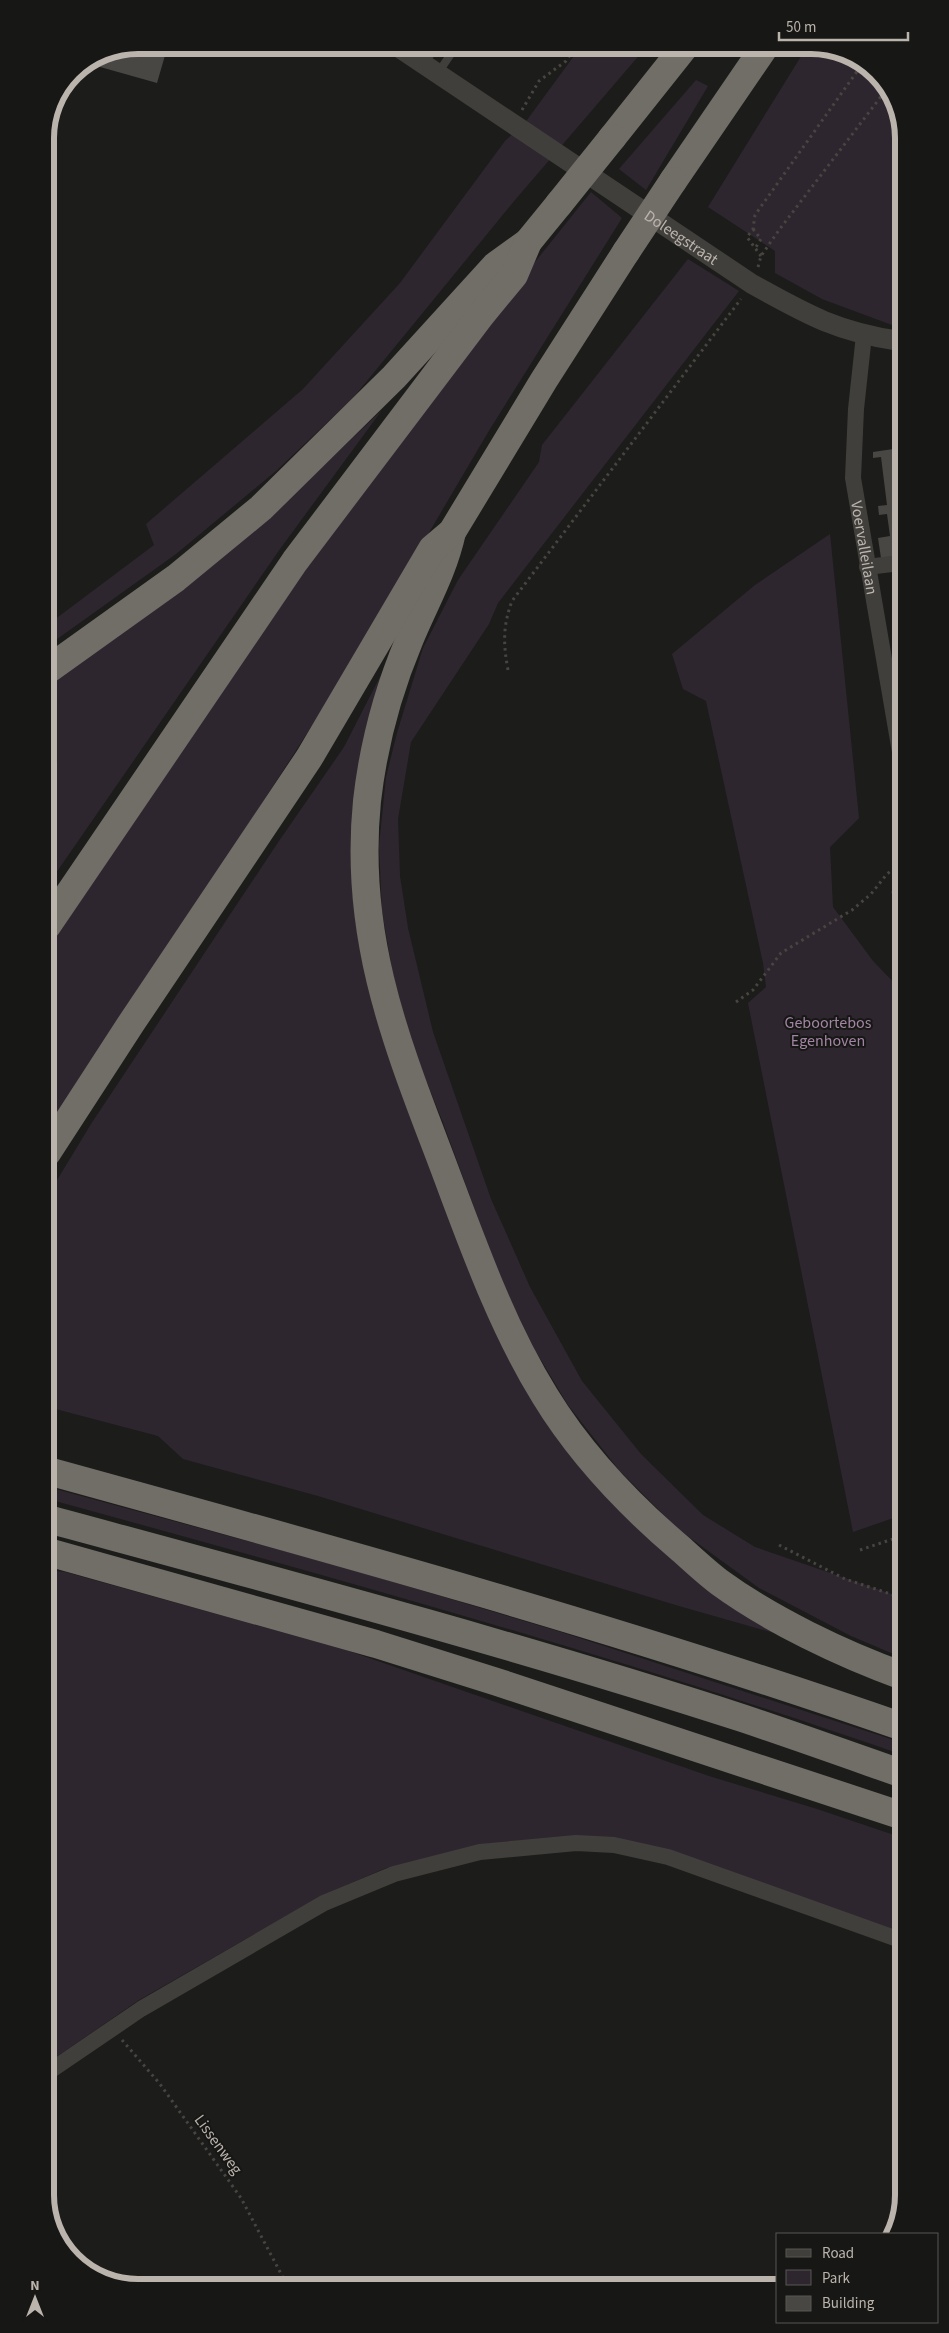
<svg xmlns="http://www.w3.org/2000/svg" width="949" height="2333" font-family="'Source Sans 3',sans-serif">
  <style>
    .green { fill: #2e262e }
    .building { fill: #494744 }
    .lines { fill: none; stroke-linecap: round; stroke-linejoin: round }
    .path { stroke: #484541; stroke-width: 3; stroke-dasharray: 2.5 4; stroke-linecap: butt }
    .service { stroke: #413f3b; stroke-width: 8 }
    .minor { stroke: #413f3b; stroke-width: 16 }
    .tertiary { stroke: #413f3b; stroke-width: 20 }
    .motorway { stroke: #716d67; stroke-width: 28 }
    .motorway-bridge { stroke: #716d67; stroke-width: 28 }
    .labels { text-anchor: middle; stroke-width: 4; stroke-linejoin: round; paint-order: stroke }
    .street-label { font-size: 16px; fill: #bbb4ad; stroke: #171715 }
    .park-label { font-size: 16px; fill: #a285a4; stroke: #171715 }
    .rim { fill: none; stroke: #bbb4ad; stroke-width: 6 }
  </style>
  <rect width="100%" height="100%" fill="#1c1c1a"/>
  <g class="green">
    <path d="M 582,45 L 648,45 L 515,200 L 353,398 L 276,471 L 176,554 L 46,647 L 46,626 L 154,545 L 146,524 L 303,389 L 400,283 L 505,141 L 527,120 Z"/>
    <path d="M 808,45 L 817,45 L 868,64 L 899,108 L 900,328 L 822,299 L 775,273 L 775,251 L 708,207 Z"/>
    <path d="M 696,80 L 708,86 L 646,190 L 619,169 Z"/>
    <path d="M 591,192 L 622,218 L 490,429 L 351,665 L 208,887 L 47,1129 L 47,950 L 349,505 L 471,342 Z"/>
    <path d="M 688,259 L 739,291 L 498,603 L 489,624 L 411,742 L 398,819 L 400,876 L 408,928 L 433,1032 L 491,1199 L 530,1287 L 582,1381 L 641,1454 L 703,1515 L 755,1547 L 903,1598 L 903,1658 L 851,1636 L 759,1588 L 678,1529 L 619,1470 L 568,1405 L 535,1350 L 501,1281 L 442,1120 L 412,1045 L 393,975 L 382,911 L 379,846 L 386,777 L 397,733 L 423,648 L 458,580 L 539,462 L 542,445 Z"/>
    <path d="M 382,410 L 280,549 L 47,886 L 46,685 L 64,674 L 282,505 Z"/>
    <path d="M 830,534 L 859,818 L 830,847 L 833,907 L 873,961 L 901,990 L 902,1515 L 853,1532 L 748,1003 L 766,987 L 763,963 L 706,701 L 683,689 L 672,654 L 755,585 Z"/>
    <path d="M 387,663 L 352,884 L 359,946 L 373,1007 L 402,1091 L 559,1437 L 781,1635 L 679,1606 L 318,1496 L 183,1459 L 158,1436 L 48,1407 L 48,1195 L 91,1124 L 279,841 L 344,747 Z"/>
    <path d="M 48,1487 L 343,1567 L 561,1632 L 903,1743 L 903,1755 C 622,1657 335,1578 48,1499 Z"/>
    <path d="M 48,1570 L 65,1572 L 346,1650 L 709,1776 L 817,1809 L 903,1838 L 903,1935 L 619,1839 L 480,1845 L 386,1868 L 323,1895 L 139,2000 L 49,2062 Z"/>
  </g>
  <g class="building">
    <path d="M 138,45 L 168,45 L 157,83 L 86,63 L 103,52 Z"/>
    <path d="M 214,45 L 226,45 L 226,49 L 213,47 Z"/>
    <path d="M 241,45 L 261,45 L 260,52 L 240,49 Z"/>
    <path d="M 900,448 L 900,556 L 881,558 L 878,538 L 890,536 L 887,514 L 879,515 L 878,506 L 887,505 L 881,457 L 873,458 L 873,452 Z"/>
    <path d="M 900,579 L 900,601 L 899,601 L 895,580 Z"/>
  </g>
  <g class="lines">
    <g class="path">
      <path d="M 522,110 L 539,81 L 566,61 L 577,45"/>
      <path d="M 753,229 L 761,239 L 756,247"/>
      <path d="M 761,256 L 747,237 L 753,229 L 755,215 L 863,63"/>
      <path d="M 758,267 L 761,256 L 779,230 L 886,90"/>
      <path d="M 508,670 C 503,644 503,625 512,601 L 741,299"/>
      <path d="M 898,866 L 893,892 L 901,918"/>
      <path d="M 736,1002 L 753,990 L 781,953 L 852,910 L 871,894 L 887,874 L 901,863"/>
      <path d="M 779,1545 L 845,1579 L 903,1598"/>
      <path d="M 860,1550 L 902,1536"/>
      <path d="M 122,2040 L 160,2084 L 241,2198 L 288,2287"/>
    </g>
    <g class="service">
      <path d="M 423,64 L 438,45"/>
      <path d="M 438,73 L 457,45"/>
    </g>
    <g class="minor">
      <path id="s1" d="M 864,335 L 856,409 L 853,478 L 901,758"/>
      <path d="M 867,567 L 900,563"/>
      <path d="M 50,2071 L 141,2009 L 324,1903 L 394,1874 L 480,1852 L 576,1843 L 614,1845 L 668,1857 L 903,1941"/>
    </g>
    <path class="tertiary" id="s2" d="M 395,45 L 752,284 C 806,314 837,332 900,341"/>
    <g class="motorway">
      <path d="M 612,138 L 686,45"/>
      <path d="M 673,181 L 766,45"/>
      <path d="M 452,532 C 443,573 424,604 409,641 C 388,691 373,748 367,801 C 354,930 392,1032 437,1149 C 469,1233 498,1320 545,1396 C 581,1455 630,1506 682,1550 C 694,1561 706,1572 719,1582 C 771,1620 842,1654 903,1676"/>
      <path d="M 46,671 L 176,578 L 261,508 L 394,377 L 496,265 L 528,242"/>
      <path d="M 47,926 L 295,561 L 481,315 L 514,275 L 528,242 L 559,204"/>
      <path d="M 47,1153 L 132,1022 L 309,758 L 432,549 L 452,532 L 544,380 L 626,252"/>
      <path d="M 48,1471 C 335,1550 622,1629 903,1727"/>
      <path d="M 48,1519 C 280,1582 513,1644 742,1718 C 796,1736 849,1755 903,1774"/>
      <path d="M 48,1552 L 376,1644 L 497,1682 L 903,1816"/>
    </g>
    <g class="motorway-bridge">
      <path d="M 559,204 L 612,138"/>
      <path d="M 626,252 L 673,181"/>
    </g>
  </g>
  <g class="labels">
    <g class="street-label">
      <text dy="6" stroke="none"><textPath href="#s2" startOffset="345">Doleegstraat</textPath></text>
      <text dy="6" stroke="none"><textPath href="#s1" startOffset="214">Voervalleilaan</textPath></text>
      <text transform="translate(219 2144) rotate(54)" y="6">Lissenweg</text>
    </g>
    <g class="park-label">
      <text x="828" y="1028">Geboortebos<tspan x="828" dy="18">Egenhoven</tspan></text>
    </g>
  </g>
  <path d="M0 0H949V2333H0ZM138 54H811A84 84 0 0 1 895 138V2195A84 84 0 0 1 811 2279H138A84 84 0 0 1 54 2195V138A84 84 0 0 1 138 54Z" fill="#171715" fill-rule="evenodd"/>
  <path class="rim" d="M138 54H811A84 84 0 0 1 895 138V2195A84 84 0 0 1 811 2279H138A84 84 0 0 1 54 2195V138A84 84 0 0 1 138 54Z"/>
  <rect x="776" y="2233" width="162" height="90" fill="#171715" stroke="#595652"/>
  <rect x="786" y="2249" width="25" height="8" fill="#413f3b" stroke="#595652"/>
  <text x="822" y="2258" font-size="15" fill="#bbb4ad">Road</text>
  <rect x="786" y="2270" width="25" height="15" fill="#2e262e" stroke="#595652"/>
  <text x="822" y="2283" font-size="15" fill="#bbb4ad">Park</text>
  <rect x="786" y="2296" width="25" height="15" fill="#494744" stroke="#595652"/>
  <text x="822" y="2308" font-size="15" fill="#bbb4ad">Building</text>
  <g transform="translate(35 2298)" stroke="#171715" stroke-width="4" paint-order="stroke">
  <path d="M0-4L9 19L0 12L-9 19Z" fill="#bbb4ad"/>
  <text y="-8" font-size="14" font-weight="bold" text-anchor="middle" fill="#bbb4ad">N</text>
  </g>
  <path d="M779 32v8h129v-8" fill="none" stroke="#bbb4ad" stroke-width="2.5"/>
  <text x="786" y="32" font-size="15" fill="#bbb4ad" stroke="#171715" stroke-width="4" paint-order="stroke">50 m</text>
</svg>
